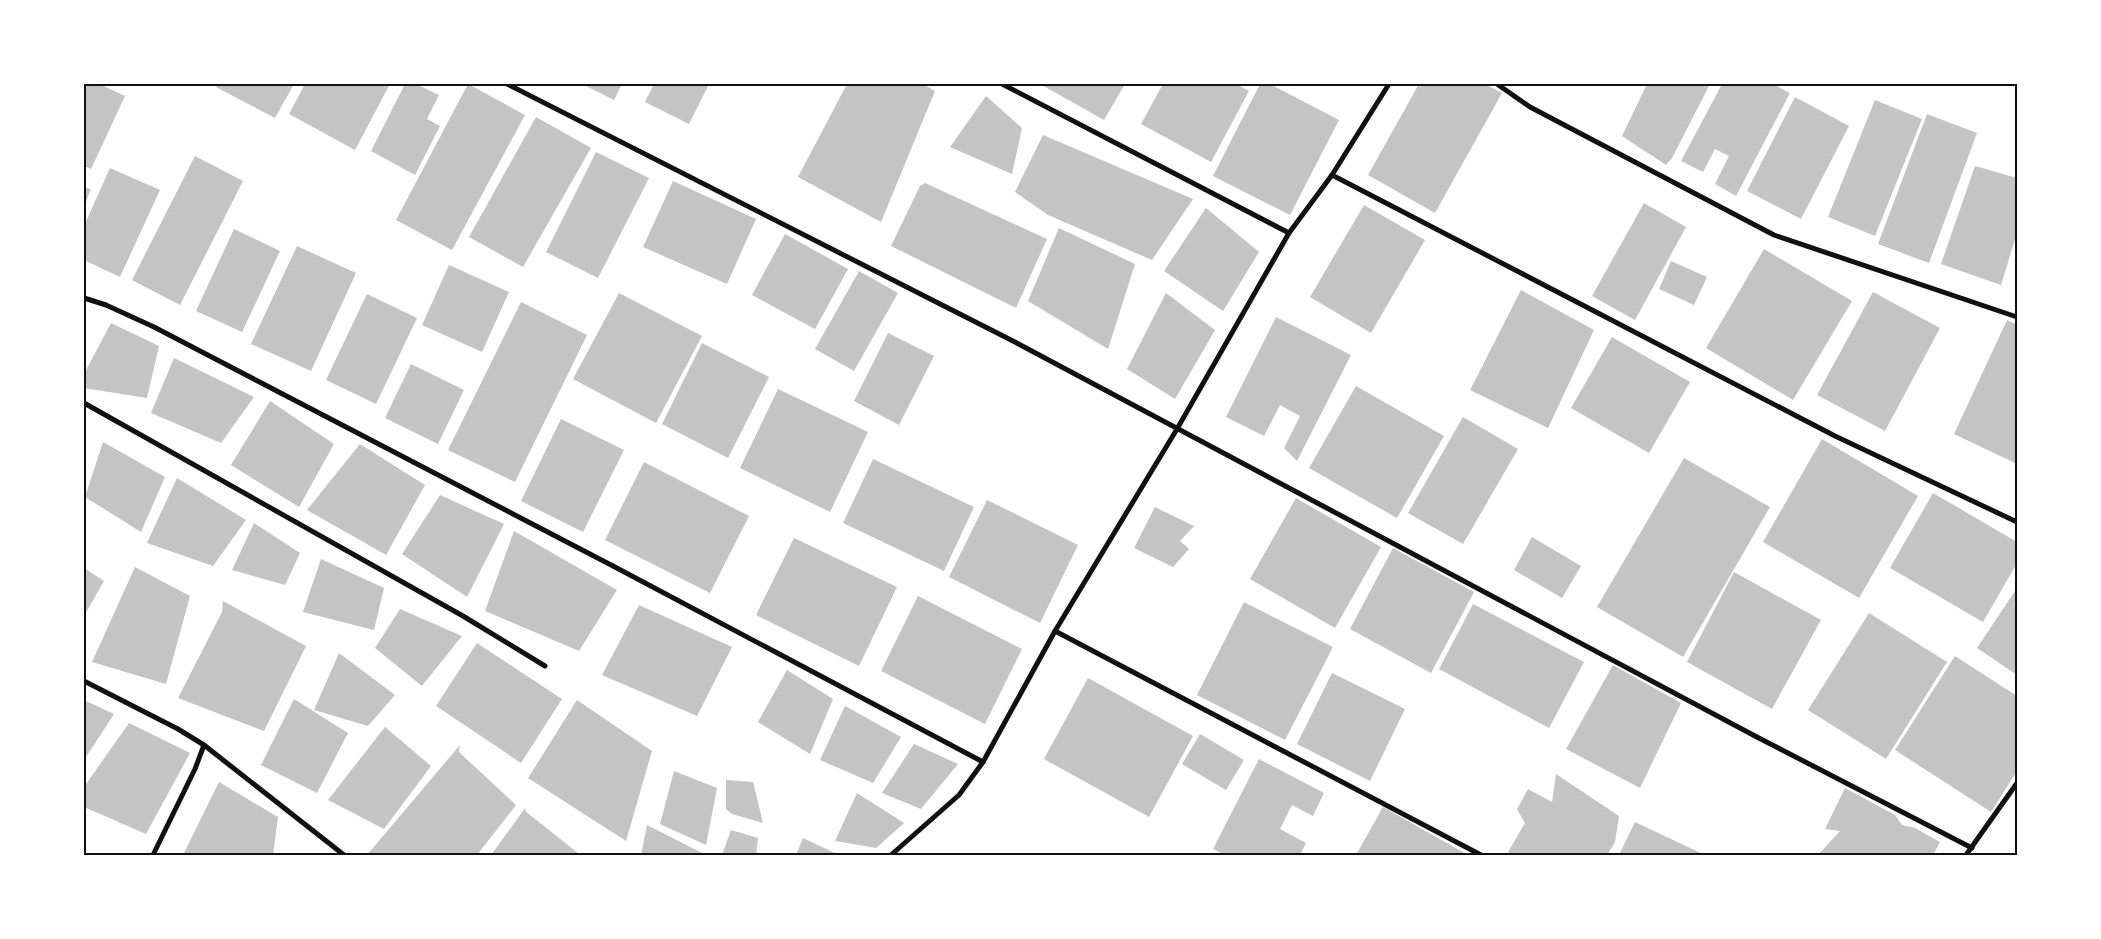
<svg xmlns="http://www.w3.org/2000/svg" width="2101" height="939" font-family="'Roboto Condensed',sans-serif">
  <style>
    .building { fill: #c4c4c4 }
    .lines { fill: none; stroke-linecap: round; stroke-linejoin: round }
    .minor { stroke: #111; stroke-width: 5 }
    .neatline { fill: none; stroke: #111; stroke-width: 2 }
  </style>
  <rect width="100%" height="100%" fill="#fff"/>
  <g class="building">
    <path d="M 84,84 L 99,84 L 125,96 L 91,169 L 84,166 Z"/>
    <path d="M 218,84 L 294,84 L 275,118 L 216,87 Z"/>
    <path d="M 305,84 L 390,84 L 355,150 L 289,114 Z"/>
    <path d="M 405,84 L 421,84 L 420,86 L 439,95 L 427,119 L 440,126 L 415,175 L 371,151 Z"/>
    <path d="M 468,84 L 525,115 L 452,250 L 396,220 Z"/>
    <path d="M 582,84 L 622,84 L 614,100 Z"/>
    <path d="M 654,84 L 709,84 L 689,124 L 645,102 Z"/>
    <path d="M 847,84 L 923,84 L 935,91 L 881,222 L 798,177 Z"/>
    <path d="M 1040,84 L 1125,84 L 1104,120 Z"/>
    <path d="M 1163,84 L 1236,84 L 1249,91 L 1211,162 L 1141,124 Z"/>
    <path d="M 1260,84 L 1270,84 L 1339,120 L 1290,215 L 1213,176 Z"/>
    <path d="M 1419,84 L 1485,84 L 1502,93 L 1435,213 L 1368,175 Z"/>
    <path d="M 1647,84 L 1710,84 L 1672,158 L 1666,165 L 1622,136 Z"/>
    <path d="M 1722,84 L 1773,84 L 1790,93 L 1736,196 L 1715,184 L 1729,156 L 1715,149 L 1703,172 L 1681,161 Z"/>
    <path d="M 986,96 L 1022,128 L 1012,174 L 950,147 Z"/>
    <path d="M 1795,97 L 1849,126 L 1801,219 L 1747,191 Z"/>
    <path d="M 1875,100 L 1922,119 L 1875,236 L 1828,217 Z"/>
    <path d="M 1927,114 L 1977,133 L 1929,263 L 1878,244 Z"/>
    <path d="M 536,117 L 591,148 L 523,267 L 469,237 Z"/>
    <path d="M 1043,135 L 1193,199 L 1152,260 L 1048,215 L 1015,192 Z"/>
    <path d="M 596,152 L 649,178 L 598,278 L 546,252 Z"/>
    <path d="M 195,156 L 243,181 L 180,305 L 132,280 Z"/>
    <path d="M 1975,166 L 2017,178 L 2017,233 L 2001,285 L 1941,264 Z"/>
    <path d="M 110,168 L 160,190 L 120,277 L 84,260 L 84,226 Z"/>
    <path d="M 673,181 L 756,219 L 727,284 L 643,247 Z"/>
    <path d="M 925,183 L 1047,239 L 1016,308 L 891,246 L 920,186 Z"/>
    <path d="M 84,187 L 91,189 L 84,207 Z"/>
    <path d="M 1644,203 L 1686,227 L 1635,320 L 1592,296 Z"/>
    <path d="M 1364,205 L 1425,240 L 1371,333 L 1310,297 Z"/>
    <path d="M 1206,208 L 1259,252 L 1223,311 L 1164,271 Z"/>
    <path d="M 1059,228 L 1135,264 L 1108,349 L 1028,301 Z"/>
    <path d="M 234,229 L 280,251 L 242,332 L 196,311 Z"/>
    <path d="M 785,234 L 848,269 L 815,329 L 752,295 Z"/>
    <path d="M 297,246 L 356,273 L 311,371 L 251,344 Z"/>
    <path d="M 1764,249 L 1852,301 L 1793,400 L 1706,348 Z"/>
    <path d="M 1671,261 L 1707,277 L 1694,305 L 1659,289 Z"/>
    <path d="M 449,265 L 509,292 L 482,352 L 422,325 Z"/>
    <path d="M 859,271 L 898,293 L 854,371 L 815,349 Z"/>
    <path d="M 1521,290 L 1594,330 L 1548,428 L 1470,390 Z"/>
    <path d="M 1873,292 L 1940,328 L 1885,431 L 1817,395 Z"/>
    <path d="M 619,293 L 702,336 L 656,423 L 573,379 Z"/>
    <path d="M 1166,293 L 1215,330 L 1175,399 L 1127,369 Z"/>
    <path d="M 367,294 L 417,318 L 376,404 L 326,380 Z"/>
    <path d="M 521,302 L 587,335 L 515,482 L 448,450 Z"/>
    <path d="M 1276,317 L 1351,355 L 1297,461 L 1284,448 L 1300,416 L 1280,405 L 1264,436 L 1226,417 Z"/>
    <path d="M 2007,320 L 2017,325 L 2017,464 L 1954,434 Z"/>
    <path d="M 111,323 L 159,346 L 147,398 L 84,388 L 84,374 Z"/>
    <path d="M 888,333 L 934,356 L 899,425 L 854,401 Z"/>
    <path d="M 1612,337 L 1690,382 L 1649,453 L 1571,408 Z"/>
    <path d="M 702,343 L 769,377 L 728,458 L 662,424 Z"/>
    <path d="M 174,358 L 254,397 L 221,443 L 151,413 Z"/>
    <path d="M 411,364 L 464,390 L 438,444 L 385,418 Z"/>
    <path d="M 1356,386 L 1444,436 L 1397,518 L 1309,468 Z"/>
    <path d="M 778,389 L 868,432 L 830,512 L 740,468 Z"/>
    <path d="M 270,401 L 334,444 L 299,507 L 231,465 Z"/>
    <path d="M 1463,417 L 1518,449 L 1463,544 L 1408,513 Z"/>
    <path d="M 561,419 L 624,450 L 583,532 L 521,501 Z"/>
    <path d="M 1822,439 L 1918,496 L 1859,598 L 1763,542 Z"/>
    <path d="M 103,442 L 165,477 L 141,532 L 85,497 Z"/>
    <path d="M 360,444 L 425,485 L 386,555 L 307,510 Z"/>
    <path d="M 1684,458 L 1770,507 L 1683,657 L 1597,607 Z"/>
    <path d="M 873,459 L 974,507 L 944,571 L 843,523 Z"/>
    <path d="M 644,462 L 749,516 L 710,593 L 605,540 Z"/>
    <path d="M 177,478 L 246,520 L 213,566 L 147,543 Z"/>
    <path d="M 1933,493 L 2017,542 L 2017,563 L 1983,622 L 1890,568 Z"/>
    <path d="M 440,495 L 504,524 L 467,597 L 402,554 Z"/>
    <path d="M 1296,498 L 1381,547 L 1335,628 L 1250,579 Z"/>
    <path d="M 987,500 L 1078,545 L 1040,623 L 949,577 Z"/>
    <path d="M 1155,507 L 1194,526 L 1180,541 L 1189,549 L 1173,567 L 1134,548 Z"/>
    <path d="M 254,523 L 300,553 L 285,585 L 232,570 Z"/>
    <path d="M 514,531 L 617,590 L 579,651 L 485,611 Z"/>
    <path d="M 1532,537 L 1581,566 L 1562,598 L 1514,570 Z"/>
    <path d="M 794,538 L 897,587 L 859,666 L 756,615 Z"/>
    <path d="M 1393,548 L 1474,592 L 1431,673 L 1350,629 Z"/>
    <path d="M 321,559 L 384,588 L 374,630 L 303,612 Z"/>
    <path d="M 135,567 L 190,596 L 166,684 L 92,662 Z"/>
    <path d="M 84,568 L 104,581 L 84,616 Z"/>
    <path d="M 1734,572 L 1821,620 L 1772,709 L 1687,662 Z"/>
    <path d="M 2017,588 L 2017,675 L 1977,648 Z"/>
    <path d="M 918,596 L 1022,649 L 985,724 L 881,671 Z"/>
    <path d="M 223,601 L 306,646 L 264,731 L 178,698 L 222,612 Z"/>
    <path d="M 1244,602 L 1333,647 L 1285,740 L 1197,695 Z"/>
    <path d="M 1473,604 L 1584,662 L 1549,728 L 1439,669 Z"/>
    <path d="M 639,605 L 732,647 L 697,716 L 602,675 Z"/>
    <path d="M 400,609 L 462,636 L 422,686 L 375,648 Z"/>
    <path d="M 1869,613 L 1947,662 L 1886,759 L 1808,710 Z"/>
    <path d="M 477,643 L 562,699 L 521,763 L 436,706 Z"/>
    <path d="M 339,653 L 395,695 L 368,726 L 314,710 Z"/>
    <path d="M 1955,656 L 2017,696 L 2017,771 L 1991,812 L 1895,750 Z"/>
    <path d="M 1613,665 L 1681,703 L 1640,788 L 1566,749 Z"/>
    <path d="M 787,670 L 833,699 L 810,754 L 758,722 Z"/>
    <path d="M 1332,673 L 1405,709 L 1370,781 L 1297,744 Z"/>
    <path d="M 1088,678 L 1193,736 L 1149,817 L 1044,759 Z"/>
    <path d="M 294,699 L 348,733 L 317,793 L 261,765 Z"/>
    <path d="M 84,700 L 114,714 L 84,760 Z"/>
    <path d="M 577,700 L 652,751 L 626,841 L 528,778 Z"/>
    <path d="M 845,706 L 901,737 L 873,783 L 820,760 Z"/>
    <path d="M 129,723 L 190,753 L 146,834 L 84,807 L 84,787 Z"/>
    <path d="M 385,727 L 431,766 L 384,829 L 328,800 Z"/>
    <path d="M 1200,734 L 1244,760 L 1226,790 L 1182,764 Z"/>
    <path d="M 914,744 L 958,764 L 921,809 L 882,793 Z"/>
    <path d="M 460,745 L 459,752 L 516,805 L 477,855 L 367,855 Z"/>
    <path d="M 1259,759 L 1324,793 L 1313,816 L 1292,805 L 1280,829 L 1306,843 L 1300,855 L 1225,855 L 1213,849 Z"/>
    <path d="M 674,771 L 717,788 L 706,845 L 660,824 Z"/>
    <path d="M 1556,774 L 1619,816 L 1615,842 L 1607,855 L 1514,855 L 1508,852 L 1525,823 L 1517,809 L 1528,789 L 1552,802 Z"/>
    <path d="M 726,780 L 753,782 L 763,823 L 732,814 L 726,809 Z"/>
    <path d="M 219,782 L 278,817 L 273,855 L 183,855 Z"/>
    <path d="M 1845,788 L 1895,815 L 1902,825 L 1915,828 L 1940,842 L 1933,855 L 1818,855 L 1840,831 L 1825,829 Z"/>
    <path d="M 857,793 L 904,823 L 876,848 L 835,841 Z"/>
    <path d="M 526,807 L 525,811 L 578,853 L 576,855 L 491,855 Z"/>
    <path d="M 1383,807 L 1468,855 L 1356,855 Z"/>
    <path d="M 1635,822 L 1705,855 L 1619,855 Z"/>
    <path d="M 647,825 L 706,855 L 641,855 Z"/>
    <path d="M 731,830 L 758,838 L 756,855 L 722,855 Z"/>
    <path d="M 803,838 L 839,855 L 796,855 Z"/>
  </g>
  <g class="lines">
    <g class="minor">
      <path d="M 507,84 L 1013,341 L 1755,736 L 1972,848"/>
      <path d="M 1002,84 L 1289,233"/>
      <path d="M 1497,84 L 1530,107 L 1774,235 L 2017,317"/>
      <path d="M 1332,175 L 1835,436 L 2017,522"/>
      <path d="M 84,298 L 106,305 L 154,327 L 613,566 L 983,762"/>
      <path d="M 84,403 L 463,616 L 545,666"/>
      <path d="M 1055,631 L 1481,855"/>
      <path d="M 84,681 L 178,729 L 204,745 L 344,855"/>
      <path d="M 153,855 L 195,769 L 204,745"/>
      <path d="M 891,855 L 959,795 L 983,762 L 1055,631 L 1177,429 L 1289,233 L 1332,175 L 1389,84"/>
      <path d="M 1966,855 L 2017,783"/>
    </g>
  </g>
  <rect width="2101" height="939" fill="none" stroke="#ffffff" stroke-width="170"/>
  <rect x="85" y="85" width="1931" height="769" class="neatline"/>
</svg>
